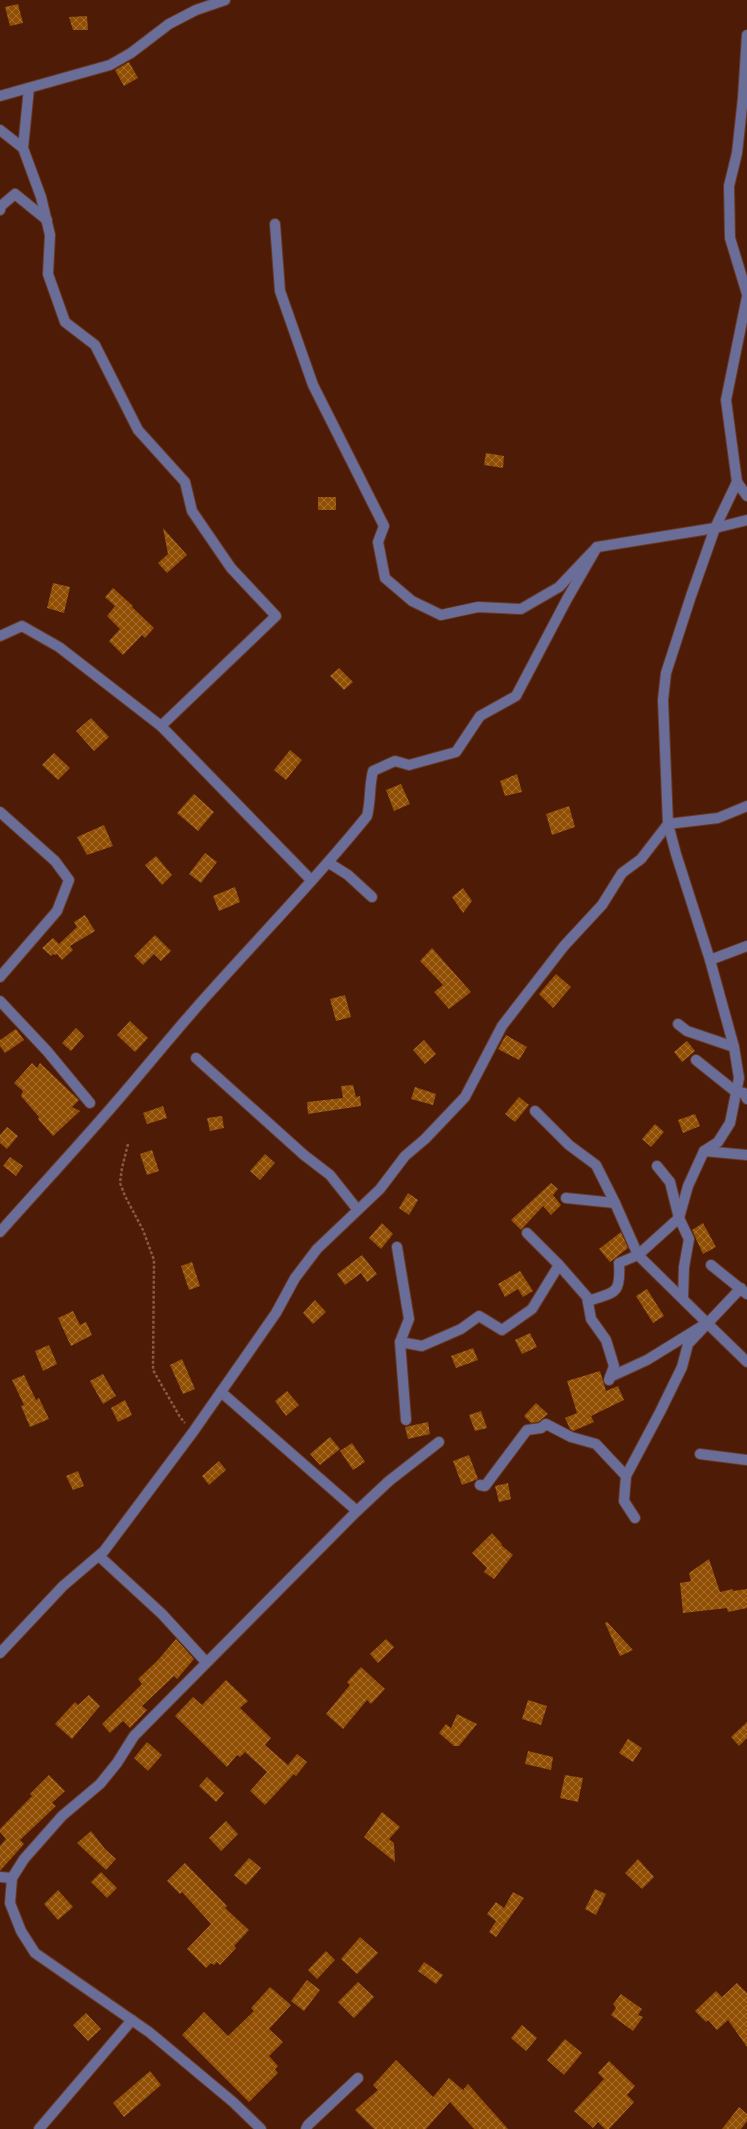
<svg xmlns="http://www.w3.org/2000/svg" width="747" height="2129" font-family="'Roboto Condensed',sans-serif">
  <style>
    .building { fill: url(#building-cross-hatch) }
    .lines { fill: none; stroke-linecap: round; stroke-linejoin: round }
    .minor-casing { stroke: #683825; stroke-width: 12 }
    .path { stroke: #865948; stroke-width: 2.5; stroke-dasharray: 3 2; stroke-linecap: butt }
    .minor { stroke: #696d97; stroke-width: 10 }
  </style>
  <defs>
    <pattern id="building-cross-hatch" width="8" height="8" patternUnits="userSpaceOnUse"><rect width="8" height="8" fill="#914f04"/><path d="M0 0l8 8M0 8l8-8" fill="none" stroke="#a66f33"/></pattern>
  </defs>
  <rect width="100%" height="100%" fill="#4e1b07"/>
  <g class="building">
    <path d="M 18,4 L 23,23 L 10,26 L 5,7 Z"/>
    <path d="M 87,16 L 88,30 L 73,30 L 69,17 Z"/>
    <path d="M 129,62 L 138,78 L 124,86 L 115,70 Z"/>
    <path d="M 486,453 L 504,456 L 503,468 L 484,465 Z"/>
    <rect x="318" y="497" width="18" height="13"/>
    <path d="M 163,528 L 187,555 L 167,573 L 158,563 L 168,554 Z"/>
    <path d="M 53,583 L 70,587 L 64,613 L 47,608 Z"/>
    <path d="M 113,588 L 133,606 L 132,607 L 154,628 L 145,638 L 142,635 L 123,655 L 109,641 L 120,629 L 107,616 L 115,606 L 105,597 Z"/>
    <path d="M 339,668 L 353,682 L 344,690 L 330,676 Z"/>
    <path d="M 91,718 L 109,737 L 94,751 L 76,731 Z"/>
    <path d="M 290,750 L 302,760 L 286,780 L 274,770 Z"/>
    <path d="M 54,753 L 70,768 L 58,780 L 42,765 Z"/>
    <path d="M 517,774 L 522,792 L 505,796 L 500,781 Z"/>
    <path d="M 401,784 L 410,804 L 394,811 L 386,790 Z"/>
    <path d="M 194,794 L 214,812 L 198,831 L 177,813 Z"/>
    <path d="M 569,806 L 575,827 L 552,835 L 546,814 Z"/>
    <path d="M 104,825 L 113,846 L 87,855 L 77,837 Z"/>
    <path d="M 205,853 L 217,862 L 201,883 L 189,874 Z"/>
    <path d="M 156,856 L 172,875 L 162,885 L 145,865 Z"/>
    <path d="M 235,887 L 240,902 L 219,911 L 213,896 Z"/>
    <path d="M 463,888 L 472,901 L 463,913 L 452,897 Z"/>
    <path d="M 85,915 L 95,931 L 70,946 L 73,950 L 62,960 L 57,954 L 55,955 L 53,954 L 51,956 L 42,948 L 53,938 L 59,944 L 77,927 L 74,922 Z"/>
    <path d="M 155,935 L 171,951 L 161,961 L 154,954 L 143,965 L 134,956 Z"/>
    <path d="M 432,948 L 471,992 L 449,1009 L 434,992 L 443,985 L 420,961 Z"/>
    <path d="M 556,974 L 571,987 L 553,1008 L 539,994 Z"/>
    <path d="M 345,995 L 351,1017 L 336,1021 L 330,999 Z"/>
    <path d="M 130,1021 L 148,1038 L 135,1052 L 117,1035 Z"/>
    <path d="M 76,1028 L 84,1036 L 71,1051 L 62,1043 Z"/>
    <path d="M 16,1029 L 24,1040 L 5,1053 L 0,1046 L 0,1040 Z"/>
    <path d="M 506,1035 L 527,1047 L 519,1060 L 498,1049 Z"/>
    <path d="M 424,1040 L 436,1054 L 425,1064 L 413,1050 Z"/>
    <path d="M 687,1041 L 695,1051 L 682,1062 L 674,1052 Z"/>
    <path d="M 32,1063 L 37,1068 L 40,1063 L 79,1100 L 72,1107 L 80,1111 L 53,1136 L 38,1119 L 39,1117 L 21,1096 L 23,1091 L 14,1083 Z"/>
    <path d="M 353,1085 L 356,1097 L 360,1096 L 361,1106 L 308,1114 L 307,1102 L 343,1098 L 341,1086 Z"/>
    <path d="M 415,1087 L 436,1094 L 433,1105 L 411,1099 Z"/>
    <path d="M 519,1097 L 529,1105 L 515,1122 L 505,1114 Z"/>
    <path d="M 163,1106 L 167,1118 L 147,1124 L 143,1113 Z"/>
    <path d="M 695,1114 L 700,1126 L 683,1133 L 678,1120 Z"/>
    <path d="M 222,1116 L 224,1128 L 210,1131 L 207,1118 Z"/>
    <path d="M 655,1124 L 664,1132 L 651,1147 L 642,1139 Z"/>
    <path d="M 7,1127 L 18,1136 L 7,1149 L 0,1143 L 0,1135 Z"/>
    <path d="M 152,1150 L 159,1171 L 147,1175 L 140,1154 Z"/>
    <path d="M 265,1154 L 275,1163 L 260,1180 L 250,1171 Z"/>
    <path d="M 10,1157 L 23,1166 L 16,1176 L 3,1166 Z"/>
    <path d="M 551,1183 L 558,1189 L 553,1195 L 561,1205 L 551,1215 L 543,1206 L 521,1230 L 511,1220 Z"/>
    <path d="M 408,1193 L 418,1200 L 409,1215 L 399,1208 Z"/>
    <path d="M 382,1223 L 393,1234 L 381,1249 L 369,1238 Z"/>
    <path d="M 703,1223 L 716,1247 L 703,1254 L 692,1230 Z"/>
    <path d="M 621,1232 L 628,1248 L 610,1262 L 599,1249 Z"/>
    <path d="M 362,1255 L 377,1274 L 367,1282 L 361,1273 L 345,1285 L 337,1274 Z"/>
    <path d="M 192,1262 L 200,1286 L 189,1290 L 181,1266 Z"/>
    <path d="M 520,1271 L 533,1291 L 523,1297 L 518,1289 L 505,1297 L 498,1284 Z"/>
    <path d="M 647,1289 L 664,1316 L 653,1323 L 636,1296 Z"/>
    <path d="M 315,1300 L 326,1312 L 313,1324 L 303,1313 Z"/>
    <path d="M 73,1311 L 80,1325 L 86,1322 L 92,1335 L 71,1346 L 58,1318 Z"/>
    <path d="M 530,1333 L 537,1347 L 522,1354 L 515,1340 Z"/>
    <path d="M 49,1345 L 57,1364 L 43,1371 L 35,1351 Z"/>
    <path d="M 473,1348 L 478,1360 L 456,1368 L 451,1356 Z"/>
    <path d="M 182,1359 L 195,1389 L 183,1394 L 170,1365 Z"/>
    <path d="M 600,1371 L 606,1391 L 618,1386 L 624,1400 L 591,1416 L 594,1422 L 573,1431 L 570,1429 L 565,1418 L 577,1413 L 567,1381 Z"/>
    <path d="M 103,1374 L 116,1396 L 103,1404 L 90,1381 Z"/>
    <path d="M 24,1375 L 36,1400 L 39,1398 L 49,1419 L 30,1427 L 21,1406 L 24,1405 L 12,1380 Z"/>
    <path d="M 287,1391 L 299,1405 L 286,1416 L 275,1401 Z"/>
    <path d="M 125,1400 L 132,1415 L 118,1422 L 111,1408 Z"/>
    <path d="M 536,1403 L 548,1414 L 538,1422 L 531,1423 L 524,1416 Z"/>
    <path d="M 481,1411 L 487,1428 L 475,1431 L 469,1415 Z"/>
    <path d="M 428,1422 L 430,1434 L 408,1439 L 405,1427 Z"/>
    <path d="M 330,1437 L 340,1449 L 320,1465 L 310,1454 Z"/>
    <path d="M 352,1443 L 365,1462 L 353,1470 L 340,1451 Z"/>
    <path d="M 469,1455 L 478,1479 L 462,1485 L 453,1461 Z"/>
    <path d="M 219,1461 L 226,1470 L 209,1485 L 202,1476 Z"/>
    <path d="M 78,1471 L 84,1486 L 73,1490 L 66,1476 Z"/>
    <path d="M 508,1483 L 511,1499 L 499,1502 L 495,1486 Z"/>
    <path d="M 492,1533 L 502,1544 L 501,1545 L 513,1555 L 494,1579 L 484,1572 L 487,1568 L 472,1553 Z"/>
    <path d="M 709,1559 L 720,1592 L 733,1589 L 733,1591 L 747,1589 L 747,1608 L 728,1612 L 727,1608 L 683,1613 L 680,1583 L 691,1581 L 689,1573 Z"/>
    <path d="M 607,1622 L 633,1650 L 620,1656 L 605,1623 Z"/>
    <path d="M 176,1639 L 194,1659 L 177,1679 L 174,1676 L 142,1706 L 147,1710 L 130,1728 L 123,1721 L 110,1733 L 102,1724 L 142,1684 L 138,1679 L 157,1661 Z"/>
    <path d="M 386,1639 L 394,1647 L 378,1663 L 370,1654 Z"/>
    <path d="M 361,1667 L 385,1689 L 371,1704 L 367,1700 L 343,1729 L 326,1714 L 350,1685 L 347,1682 Z"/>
    <path d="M 226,1680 L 248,1701 L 240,1708 L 271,1738 L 265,1745 L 288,1765 L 297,1754 L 307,1762 L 296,1776 L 294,1774 L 265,1805 L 250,1791 L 267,1772 L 245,1752 L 240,1757 L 237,1755 L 227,1767 L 175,1716 L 193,1697 L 202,1705 Z"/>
    <path d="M 89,1695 L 100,1706 L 72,1739 L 55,1724 L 75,1702 L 78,1705 Z"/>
    <path d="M 528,1700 L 547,1706 L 541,1725 L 522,1719 Z"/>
    <path d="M 457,1714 L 477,1724 L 459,1746 L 454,1746 L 439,1733 L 446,1724 L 451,1728 Z"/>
    <path d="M 747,1722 L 747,1738 L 739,1746 L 731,1737 Z"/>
    <path d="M 628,1739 L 642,1748 L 633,1762 L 619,1753 Z"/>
    <path d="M 147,1742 L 162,1755 L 148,1771 L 134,1758 Z"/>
    <path d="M 528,1751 L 553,1757 L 551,1770 L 525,1764 Z"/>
    <path d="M 49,1775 L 65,1791 L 52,1803 L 56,1806 L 20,1840 L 24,1844 L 0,1871 L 0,1846 L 6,1839 L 0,1832 L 0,1829 L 32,1796 L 30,1794 Z"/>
    <path d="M 565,1775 L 583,1778 L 578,1802 L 560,1798 Z"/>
    <path d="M 207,1777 L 224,1793 L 216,1802 L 199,1786 Z"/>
    <path d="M 382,1812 L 400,1827 L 389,1839 L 394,1843 L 395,1862 L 364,1837 Z"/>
    <path d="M 226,1821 L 238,1834 L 221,1851 L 209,1838 Z"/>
    <path d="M 91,1831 L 105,1849 L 116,1859 L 106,1870 L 77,1843 Z"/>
    <path d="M 249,1858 L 261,1868 L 246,1885 L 234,1875 Z"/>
    <path d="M 638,1859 L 654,1877 L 642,1889 L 625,1873 Z"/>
    <path d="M 185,1863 L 227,1906 L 225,1908 L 249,1930 L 234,1946 L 236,1948 L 220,1965 L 217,1962 L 214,1965 L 211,1963 L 206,1968 L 187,1949 L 211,1924 L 182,1892 L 180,1894 L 167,1881 Z"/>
    <path d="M 101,1872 L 117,1888 L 107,1898 L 91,1882 Z"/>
    <path d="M 595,1889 L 606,1894 L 596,1915 L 585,1909 Z"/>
    <path d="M 58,1890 L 73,1907 L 58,1920 L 44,1904 Z"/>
    <path d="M 513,1892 L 524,1898 L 496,1937 L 489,1932 L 496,1921 L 487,1914 L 496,1902 L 504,1908 Z"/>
    <path d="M 360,1937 L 378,1953 L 357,1974 L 341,1959 Z"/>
    <path d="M 326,1951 L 335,1960 L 317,1979 L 308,1970 Z"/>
    <path d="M 424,1962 L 443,1975 L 436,1984 L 418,1971 Z"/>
    <path d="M 307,1980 L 320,1990 L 304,2011 L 291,2001 Z"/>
    <path d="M 358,1982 L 374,1997 L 354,2018 L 338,2002 Z"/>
    <path d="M 737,1983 L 747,1993 L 747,2047 L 728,2020 L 717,2030 L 708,2020 L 706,2022 L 695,2011 L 716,1991 L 722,1997 Z"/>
    <path d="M 270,1987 L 291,2005 L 269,2029 L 283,2042 L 269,2056 L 278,2066 L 275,2069 L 278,2073 L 249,2102 L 182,2035 L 204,2012 L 228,2036 L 254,2011 L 251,2008 Z"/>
    <path d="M 621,1994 L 642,2009 L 638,2015 L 643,2017 L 633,2031 L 611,2015 L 616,2008 L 613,2004 Z"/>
    <path d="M 86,2013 L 101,2029 L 88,2041 L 73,2025 Z"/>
    <path d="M 522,2025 L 537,2038 L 526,2051 L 511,2038 Z"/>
    <path d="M 565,2039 L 582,2053 L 564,2075 L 547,2060 Z"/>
    <path d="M 396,2060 L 433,2097 L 449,2078 L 463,2090 L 468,2084 L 508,2129 L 474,2129 L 450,2102 L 426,2129 L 374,2129 L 355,2110 L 378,2090 L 373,2085 Z"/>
    <path d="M 609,2061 L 635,2086 L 627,2095 L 634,2102 L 609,2129 L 605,2129 L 598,2122 L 593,2128 L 574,2111 L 604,2079 L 598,2073 Z"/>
    <path d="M 150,2071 L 161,2085 L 124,2117 L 113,2103 Z"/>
    <path d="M 739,2107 L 747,2114 L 747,2121 L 741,2129 L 722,2129 Z"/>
  </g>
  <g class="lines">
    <defs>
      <g id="minor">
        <path d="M 747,35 L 743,98 L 737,153 L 729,186 L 730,238 L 747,294"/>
        <path d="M 0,96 L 110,65 L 131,53 L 169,24 L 196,10 L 225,0"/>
        <path d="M 0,130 L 23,148 L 41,197 L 50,235 L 48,274 L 65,322 L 95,345 L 138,430 L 185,482 L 192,511 L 231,568 L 276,616 L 161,726"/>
        <path d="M 23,148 L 29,88"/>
        <path d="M 0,210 L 1,206 L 15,194 L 47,220"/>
        <path d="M 275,224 L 280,291 L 313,385 L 384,526 L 378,542 L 385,578 L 412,601 L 441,615 L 478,607 L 521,609 L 559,587 L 597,547 L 715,528 L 747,520"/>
        <path d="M 747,297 L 726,400 L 737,482 L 747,496"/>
        <path d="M 0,636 L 22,626 L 59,647 L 161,726 L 311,880"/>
        <path d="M 0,812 L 55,861 L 69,880 L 57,911 L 0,977"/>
        <path d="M 329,863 L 348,875 L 372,897"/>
        <path d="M 710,960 L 747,946"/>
        <path d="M 0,1001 L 47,1051 L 90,1103"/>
        <path d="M 678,1024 L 687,1031 L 734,1047 L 739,1078 L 730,1123 L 718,1142 L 704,1151"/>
        <path d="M 734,1047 L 710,960 L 676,854 L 668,824 L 663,700 L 666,673 L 691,596 L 715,528 L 737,482"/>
        <path d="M 196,1058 L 304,1155 L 330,1175 L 357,1209"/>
        <path d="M 696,1060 L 736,1092 L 744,1093 L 747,1099"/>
        <path d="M 535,1111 L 569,1145 L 596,1165 L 615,1203"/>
        <path d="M 657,1166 L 670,1182 L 679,1218 L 689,1239 L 684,1267 L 683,1298"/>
        <path d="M 566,1198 L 615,1203 L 638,1255 L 707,1323 L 647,1360 L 610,1377"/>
        <path d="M 0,1232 C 41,1186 83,1141 123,1094 C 153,1059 181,1024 212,990 C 264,932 318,877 367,816 C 371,801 369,786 373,771 L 395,761 L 409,765 L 456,752 L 480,716 L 516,696 L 567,599 L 597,547"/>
        <path d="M 397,1247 L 409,1319 L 400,1342 L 406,1420"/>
        <path d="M 559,1265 L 587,1297 L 591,1319 L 606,1340 L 614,1366 L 609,1380"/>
        <path d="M 711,1265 L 747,1294"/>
        <path d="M 588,1301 C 615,1292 621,1295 619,1263 L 638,1255 L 679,1218 L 688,1186 L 704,1151 L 747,1155"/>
        <path d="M 707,1323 L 747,1362"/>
        <path d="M 400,1342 L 422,1346 L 461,1329 L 479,1316 L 502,1330 L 532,1309 L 559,1265 L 527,1233"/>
        <path d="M 221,1392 L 357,1511"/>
        <path d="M 700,1454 L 747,1460"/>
        <path d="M 480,1485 L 485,1486 L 527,1430 L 541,1428 L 546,1424 L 571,1437 L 596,1444 L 626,1476"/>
        <path d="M 635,1518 L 624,1501 L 626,1476 L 660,1412 L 682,1367 L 688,1344 L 741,1288"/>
        <path d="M 99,1556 L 162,1614 L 206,1662"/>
        <path d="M 0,1653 L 63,1586 L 104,1551 L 193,1432 L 276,1313 L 295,1278 L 317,1249 L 380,1189 L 405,1156 L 425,1139 L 465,1097 L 502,1026 L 564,946 L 602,905 L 622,873 L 641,859 L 668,824 L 718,818 L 747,806"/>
        <path d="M 0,1877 L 12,1878"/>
        <path d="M 39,2129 L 132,2020"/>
        <path d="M 261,2129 L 233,2102 L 149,2032 L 35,1953 L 21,1931 L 10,1903 L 12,1878 L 24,1859 L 62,1816 L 100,1784 L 117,1763 L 134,1736 L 357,1511 L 389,1481 L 439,1442"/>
        <path d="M 306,2129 L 308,2125 L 358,2078"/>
      </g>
    </defs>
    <use href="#minor" class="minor-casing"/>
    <path class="path" d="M 128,1144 L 122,1168 L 120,1183 L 125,1196 L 143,1230 L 154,1260 L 153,1370 L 180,1417 L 185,1423"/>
    <use href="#minor" class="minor"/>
  </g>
</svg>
